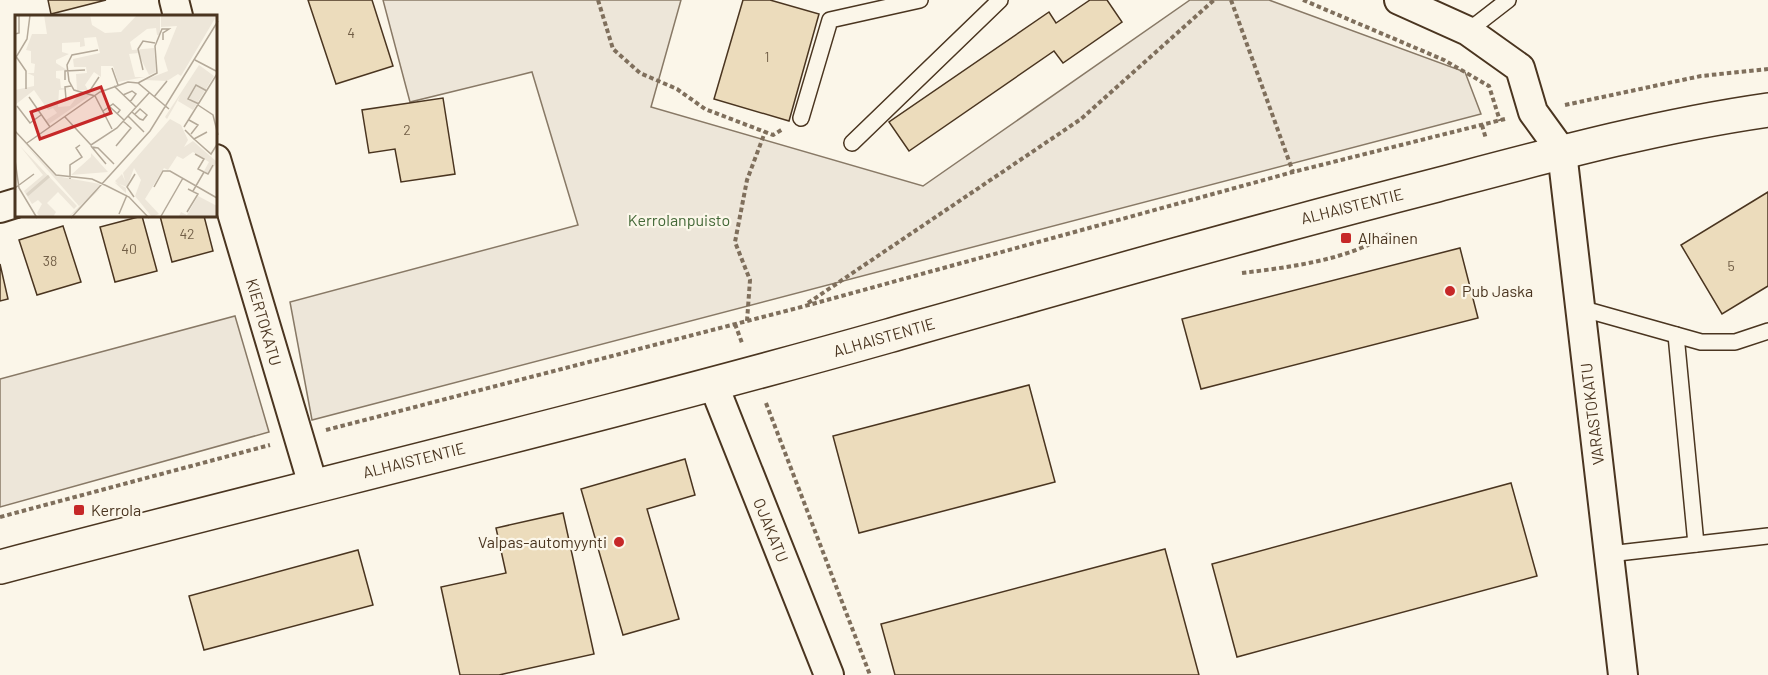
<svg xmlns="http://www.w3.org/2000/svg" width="1768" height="675" font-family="Barlow,sans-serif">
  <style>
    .green { fill: #ede6d9; stroke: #887966; stroke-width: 1.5 }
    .building { fill: #ecdcbc; stroke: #4a3520; stroke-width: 1.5 }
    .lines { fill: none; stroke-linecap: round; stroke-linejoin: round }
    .service-casing { stroke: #4a3520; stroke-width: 18 }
    .minor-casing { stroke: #4a3520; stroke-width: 32 }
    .tertiary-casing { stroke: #4a3520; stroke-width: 36 }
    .path { stroke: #7f6f5c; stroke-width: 4; stroke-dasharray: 4.5 3; stroke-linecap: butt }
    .service { stroke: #fbf6e9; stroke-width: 15 }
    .minor { stroke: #fbf6e9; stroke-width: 28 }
    .tertiary { stroke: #fbf6e9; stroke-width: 33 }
    .poi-dot { fill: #c62828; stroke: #fbf6e9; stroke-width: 2 }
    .labels { text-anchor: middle; stroke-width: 4.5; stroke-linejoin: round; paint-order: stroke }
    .number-label { font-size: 14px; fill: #725f47 }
    .street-label { font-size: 16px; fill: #4a3520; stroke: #fbf6e9 }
    .park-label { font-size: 16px; fill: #436837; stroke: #fbf6e9 }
    .poi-label { font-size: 16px; fill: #4a3520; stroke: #fbf6e9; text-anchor: start }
    .inset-river { fill: none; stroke: #dcd4c6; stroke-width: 3 }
    .inset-road { fill: none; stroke: #b4a999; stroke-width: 1.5 }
    .view { fill: #c62828; fill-opacity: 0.15; stroke: #c62828; stroke-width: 3 }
    .inset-edge { fill: none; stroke: #4a3520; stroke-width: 3 }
  </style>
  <rect width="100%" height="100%" fill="#fbf6e9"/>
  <g class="green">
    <path d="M 383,0 L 681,0 L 651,107 L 923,186 L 1190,0 L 1269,0 L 1465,72 L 1481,114 L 312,420 L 290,302 L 578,225 L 532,72 L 410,102 Z"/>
    <path d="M 235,316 L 269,432 L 0,507 L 0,379 Z"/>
  </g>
  <g class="building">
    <path d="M 48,0 L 106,0 L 51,14 Z"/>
    <path d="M 308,0 L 372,0 L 393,66 L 336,84 Z"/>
    <path d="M 743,0 L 770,0 L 819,14 L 789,121 L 714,99 Z"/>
    <path d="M 1090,0 L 1107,0 L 1122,22 L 1063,63 L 1054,51 L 909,151 L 889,122 L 1049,12 L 1056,23 Z"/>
    <path d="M 443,98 L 455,174 L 401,182 L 395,149 L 369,153 L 362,110 Z"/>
    <path d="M 1768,192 L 1768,286 L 1722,314 L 1681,245 Z"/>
    <path d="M 142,216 L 157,271 L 115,282 L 100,227 Z"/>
    <path d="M 160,216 L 204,216 L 213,251 L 172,262 Z"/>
    <path d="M 63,226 L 81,282 L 37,295 L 19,240 Z"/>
    <path d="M 1460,248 L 1478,318 L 1201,389 L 1182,319 Z"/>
    <path d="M 0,264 L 8,299 L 0,301 Z"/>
    <path d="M 1029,385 L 1055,482 L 859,533 L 833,436 Z"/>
    <path d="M 685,459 L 695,495 L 647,509 L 679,619 L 623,635 L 581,489 Z"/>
    <path d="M 1511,483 L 1537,576 L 1237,657 L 1212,564 Z"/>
    <path d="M 563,513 L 594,654 L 499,675 L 460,675 L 441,587 L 506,573 L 496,528 Z"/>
    <path d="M 1165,549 L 1199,675 L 895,675 L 881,624 Z"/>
    <path d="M 358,550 L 373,605 L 204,650 L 189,596 Z"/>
  </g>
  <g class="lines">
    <defs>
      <g id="service">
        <path d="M 1468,31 L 1508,0"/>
        <path d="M 801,118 L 830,20 L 920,0"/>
        <path d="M 852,143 L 1000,0"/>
        <path d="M 1580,308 L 1701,342 L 1735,342 L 1768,331"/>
        <path d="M 1676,335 L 1696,544"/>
        <path d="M 1609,554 L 1768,536"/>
      </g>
      <g id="minor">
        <path d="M 174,0 L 178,16"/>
        <path d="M 1399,0 L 1468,31 L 1520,68 L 1533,112 L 1562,152 L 1623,675"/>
        <path d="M 216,159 L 313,485"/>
        <path d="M 0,208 L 16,203"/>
        <path d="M 714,386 L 829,675"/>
      </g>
      <path id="tertiary" d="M 0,567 C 296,489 594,419 888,336 C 1071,284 1253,232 1437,185 C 1547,156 1656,126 1768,110"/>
    </defs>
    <use href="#service" class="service-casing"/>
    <use href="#minor" class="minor-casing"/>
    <use href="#tertiary" class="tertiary-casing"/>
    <g class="path">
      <path d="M 598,0 L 613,49 L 640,73 L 677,89 L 705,109 L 773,135 L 783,129"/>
      <path d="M 1231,0 L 1293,172"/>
      <path d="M 1303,0 L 1444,60 L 1489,86 L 1500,121"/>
      <path d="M 1565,105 L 1701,76 L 1768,69"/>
      <path d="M 1482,125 L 1486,139"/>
      <path d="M 1242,273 C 1291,267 1349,260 1390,233"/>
      <path d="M 808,303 L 1081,119 L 1214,0"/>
      <path d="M 747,321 L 750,280 L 735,242 L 747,180 L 765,132"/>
      <path d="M 735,324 L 742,343"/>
      <path d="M 766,403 L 870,675"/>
      <path d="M 326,430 L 805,306 L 1293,172 L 1505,119"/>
      <path d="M 0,517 L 270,445"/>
    </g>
    <use href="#service" class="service"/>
    <use href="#minor" class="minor"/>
    <use href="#tertiary" class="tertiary"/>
  </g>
  <g class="poi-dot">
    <rect x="1340" y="232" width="12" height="12" rx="3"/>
    <circle cx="1450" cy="291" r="6"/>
    <rect x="73" y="504" width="12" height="12" rx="3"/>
    <circle cx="619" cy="542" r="6"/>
  </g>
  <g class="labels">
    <g class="number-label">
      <text x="351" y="38">4</text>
      <text x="767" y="62">1</text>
      <text x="407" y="135">2</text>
      <text x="187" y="239">42</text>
      <text x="129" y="254">40</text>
      <text x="50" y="266">38</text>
      <text x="1731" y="271">5</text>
    </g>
    <g class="street-label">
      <text transform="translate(1352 206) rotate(-14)" y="6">ALHAISTENTIE</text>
      <text transform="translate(264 322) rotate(74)" y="6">KIERTOKATU</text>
      <text transform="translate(884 337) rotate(-16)" y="6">ALHAISTENTIE</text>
      <text transform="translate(1592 414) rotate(-97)" y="6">VARASTOKATU</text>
      <text transform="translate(414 460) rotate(-14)" y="6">ALHAISTENTIE</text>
      <text transform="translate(771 530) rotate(68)" y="6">OJAKATU</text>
    </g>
    <g class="park-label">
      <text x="679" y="226">Kerrolanpuisto</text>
    </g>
    <g class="poi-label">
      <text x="1358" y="244">Alhainen</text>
      <text x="1462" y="297">Pub Jaska</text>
      <text x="91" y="516">Kerrola</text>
      <text x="607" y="548" text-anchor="end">Valpas-automyynti</text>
    </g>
  </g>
  <g transform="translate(15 15)">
    <rect width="202" height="202" fill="#fbf6e9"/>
    <path d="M 29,0 L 75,0 L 77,10 L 90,18 L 106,17 L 122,0 L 145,0 L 145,20 L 142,20 L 141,13 L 132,14 L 115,27 L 117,35 L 139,33 L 141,57 L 134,60 L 123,38 L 114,39 L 120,62 L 130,62 L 103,67 L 98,51 L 86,51 L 86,62 L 79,57 L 70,70 L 73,75 L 62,75 L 61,59 L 72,58 L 71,52 L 59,52 L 58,44 L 85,38 L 81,22 L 69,23 L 70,31 L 65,32 L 65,27 L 47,28 L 47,37 L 54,39 L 41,45 L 41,48 L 52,55 L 41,56 L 41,63 L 45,64 L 46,73 L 57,74 L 44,75 L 43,92 L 55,91 L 64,79 L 76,80 L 34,109 L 31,105 L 42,98 L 38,93 L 33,95 L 19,75 L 0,90 L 0,75 L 19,71 L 19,61 L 12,58 L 19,58 L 20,49 L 16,48 L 16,36 L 11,35 L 17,19 L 32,19 ZM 146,0 L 202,0 L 166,61 L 163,59 L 152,66 L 130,65 L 153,56 L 149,43 L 162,11 L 146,12 ZM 184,50 L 199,61 L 178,95 L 163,86 L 165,81 L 152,104 L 150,102 ZM 155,104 L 166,110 L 173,125 L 169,132 L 178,126 L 202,147 L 194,159 L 189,156 L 194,147 L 178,137 L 168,144 L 162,141 L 153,155 L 149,153 L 130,184 L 144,199 L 137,202 L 120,181 L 126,165 L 119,153 L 112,172 L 104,169 L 111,173 L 111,178 L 99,167 L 103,169 L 100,166 L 107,159 L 110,166 L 108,158 ZM 8,127 L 41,161 L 85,169 L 77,179 L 86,173 L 62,196 L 53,202 L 69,187 L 64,191 ZM 5,131 L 62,191 L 59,194 L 43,177 L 32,188 L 41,197 L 38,202 L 25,202 L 22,198 L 27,189 L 23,185 L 17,189 L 9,176 L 28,160 ZM 76,138 L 93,157 L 56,160 L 76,142 ZM 183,181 L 202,191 L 202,202 L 163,203 L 166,197 L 172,200 Z" fill="#ede6d9"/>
    <path class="inset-river" d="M 12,180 L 34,161"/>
    <path class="inset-road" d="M 0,19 L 4,18 L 4,0M 83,35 L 57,40 L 52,50 L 54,66 L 59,75 L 80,81 L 97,114M 0,40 L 11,56 L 11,74M 0,44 L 12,24 L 15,0M 180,45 L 201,56M 97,53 L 103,70M 128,55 L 123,34 L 128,26 L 140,28M 50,65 L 50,56 L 70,55M 123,68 L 142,58 L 140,31 L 147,14 L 154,14 L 148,18 L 148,25M 99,71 L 121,92M 74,77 L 84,62M 108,80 L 117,76 L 121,79 L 115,87M 14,82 L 35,112M 139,82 L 152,66M 51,84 L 50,72 L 56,71M 184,89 L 173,84 L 181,70 L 192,76M 183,90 L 198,100 L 203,120M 2,91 L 15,108 L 26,100M 95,92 L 109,105M 88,96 L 98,89 L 105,95 L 102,99M 117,97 L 125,104 L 128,105 L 132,100 L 125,94 L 120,99M 113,101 L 129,117M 50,102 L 76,130 L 102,113 L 134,78M 174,105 L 183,110 L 176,119M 169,112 L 202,59M 170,115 L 179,124 L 192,117M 0,116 L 41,160 L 77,164 L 92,171M 179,124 L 196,139 L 203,128M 12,128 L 85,77 L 113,67 L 123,68 L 154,94M 76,131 L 91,149M 101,131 L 116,113 L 108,106M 77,132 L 83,133 L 99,149M 180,139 L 189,144 L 183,154 L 189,157M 0,145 L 4,173 L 22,203M 55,164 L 55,150 L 67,142 L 61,133 L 65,130M 92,171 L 114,182 L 134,203M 139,172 L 148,156 L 155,156 L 202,183M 0,173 L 19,159M 178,176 L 189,157 L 193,159 L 198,150M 119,182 L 112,172 L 120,159M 172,197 L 183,179 L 173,174M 104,199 L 112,180M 56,203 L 135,116 L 203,6M 145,203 L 168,163"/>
    <path class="view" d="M 86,72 L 96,98 L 25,124 L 16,97 Z"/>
    <rect width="202" height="202" class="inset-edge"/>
  </g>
</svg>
